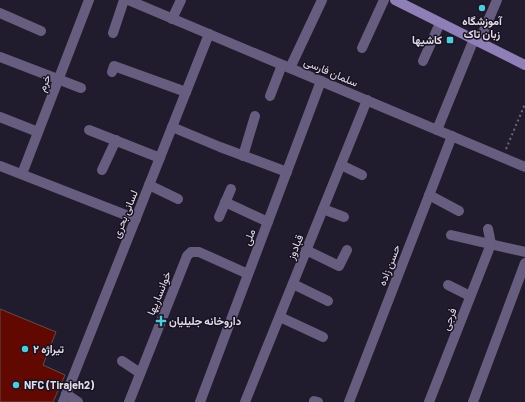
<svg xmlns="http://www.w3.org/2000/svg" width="525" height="402" font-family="Barlow,Vazirmatn,sans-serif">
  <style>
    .building { fill: #610901; stroke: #634c47 }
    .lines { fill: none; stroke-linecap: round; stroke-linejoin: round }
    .path { stroke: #6b6776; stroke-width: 2; stroke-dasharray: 2 3; stroke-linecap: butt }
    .minor { stroke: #665d7f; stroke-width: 10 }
    .secondary { stroke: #8e7fb6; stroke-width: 10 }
    .poi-dot { fill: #52cbd8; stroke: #181223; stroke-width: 1.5 }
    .labels { text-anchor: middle; stroke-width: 3; stroke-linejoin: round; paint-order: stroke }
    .poi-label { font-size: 11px; font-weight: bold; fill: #e1deea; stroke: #181223; text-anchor: start }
    .street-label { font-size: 11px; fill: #e1deea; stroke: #181223 }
  </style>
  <rect width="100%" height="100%" fill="#211c2d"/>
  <path class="building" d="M 0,309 L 56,332 L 43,365 L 65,375 L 53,402 L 0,402 Z"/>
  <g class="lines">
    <path class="path" d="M 506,149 L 525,104"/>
    <g class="minor">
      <path d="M 128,0 L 525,167"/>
      <path d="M 0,13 L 41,31"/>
      <path d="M 172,19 L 181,0"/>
      <path d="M 113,33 L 124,0"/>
      <path d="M 479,42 L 497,0"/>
      <path d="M 362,48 L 384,0"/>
      <path d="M 0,57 L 81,88"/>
      <path d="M 423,61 L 440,23"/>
      <path d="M 290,68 L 322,0"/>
      <path d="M 112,72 L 114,66 L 186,92"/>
      <path d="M 270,96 L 282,65"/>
      <path d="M 0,117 L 38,132"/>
      <path d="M 172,127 L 220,147 L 287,172"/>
      <path d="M 89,130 L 160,158"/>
      <path d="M 437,130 L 474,39"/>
      <path d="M 243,156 L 255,116"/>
      <path d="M 341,165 L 362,175"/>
      <path d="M 0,166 L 136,219"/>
      <path d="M 102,170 L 116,140"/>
      <path d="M 22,174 L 89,0"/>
      <path d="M 149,185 L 178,199"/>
      <path d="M 429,195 L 459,211"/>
      <path d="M 225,202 L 268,222"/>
      <path d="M 323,209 L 344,217"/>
      <path d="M 219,217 L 231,189"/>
      <path d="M 451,235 L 525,252"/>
      <path d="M 306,250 L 339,266 L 347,250"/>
      <path d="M 293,284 L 328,301"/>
      <path d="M 448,285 L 470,296"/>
      <path d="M 280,317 L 323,337"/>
      <path d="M 122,361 L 140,373"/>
      <path d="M 66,394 L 78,402"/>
      <path d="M 314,401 L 318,402"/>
      <path d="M 63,402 L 209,34"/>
      <path d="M 129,402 L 187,256 L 191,252 L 199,252 L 248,274"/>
      <path d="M 200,402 L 321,81"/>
      <path d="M 245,402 L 367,100"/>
      <path d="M 349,402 L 452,136"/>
      <path d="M 429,402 L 491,244 L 488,229"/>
      <path d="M 473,402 L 525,263"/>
    </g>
    <path class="secondary" d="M 395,0 L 525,65"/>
  </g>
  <g class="poi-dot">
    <circle cx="482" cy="8" r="4"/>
    <rect x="446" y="36" width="8" height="8" rx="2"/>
    <path d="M159 315h4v4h4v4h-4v4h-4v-4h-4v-4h4z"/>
    <circle cx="25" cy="349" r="4"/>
    <circle cx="16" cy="385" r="4"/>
  </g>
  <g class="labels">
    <g class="poi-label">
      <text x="482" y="25" text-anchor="middle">آموزشگاه<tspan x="482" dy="13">زبان تاک</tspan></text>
      <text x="442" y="44" text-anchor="end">کاشیها</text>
      <text x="169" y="325">داروخانه جلیلیان</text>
      <text x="33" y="353">تیراژه ۲</text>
      <text x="24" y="389">NFC (Tirajeh2)</text>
    </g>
    <g class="street-label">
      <text transform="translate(331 72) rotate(23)" y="4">سلمان فارسی</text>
      <text transform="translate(44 83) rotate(-69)" y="4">خرم</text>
      <text transform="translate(125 214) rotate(-68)" y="4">لسانی بحری</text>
      <text transform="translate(249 237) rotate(-69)" y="4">ملی</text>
      <text transform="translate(295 247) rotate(-68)" y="4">قبادوز</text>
      <text transform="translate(389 265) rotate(-69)" y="4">حسن زاده</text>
      <text transform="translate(159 293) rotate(-68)" y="4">خوانساریها</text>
      <text transform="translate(449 319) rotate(-69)" y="4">فرجی</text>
    </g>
  </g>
</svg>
